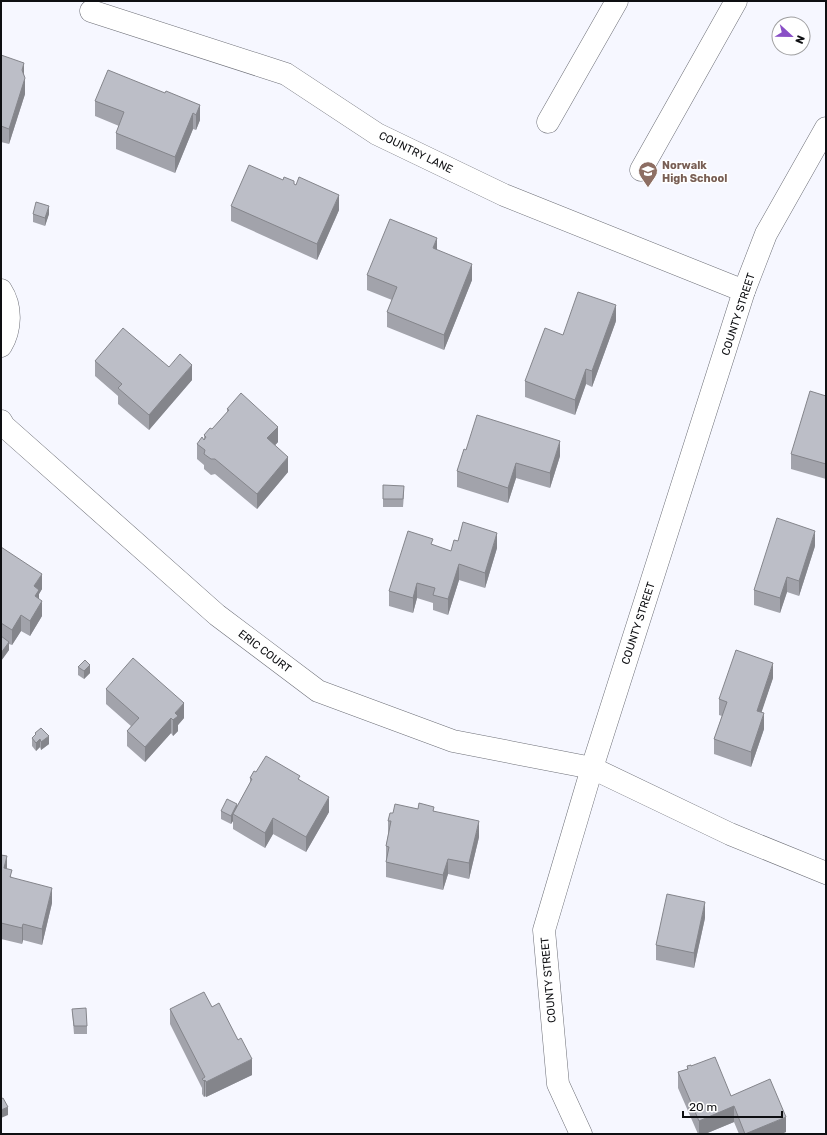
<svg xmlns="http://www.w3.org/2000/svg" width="827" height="1135" font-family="Rubik,sans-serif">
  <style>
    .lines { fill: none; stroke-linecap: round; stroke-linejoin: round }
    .minor-casing { stroke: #6d6f77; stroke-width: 23 }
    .minor { stroke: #fff; stroke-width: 22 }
    .wall { fill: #a2a3ab }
    .shaded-wall { fill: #84858b }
    .building { fill: #bcbec7; stroke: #84858b }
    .labels { text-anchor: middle; stroke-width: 3; stroke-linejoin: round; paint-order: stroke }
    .street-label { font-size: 11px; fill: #0e0f12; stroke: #fff }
    .education-label { font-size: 11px; font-weight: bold; fill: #785e54; stroke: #fff; text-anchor: start }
  </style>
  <rect width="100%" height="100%" fill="#f6f7ff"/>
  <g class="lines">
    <defs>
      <g id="minor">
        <path d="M 91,11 L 286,74 L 377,134 L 504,195 L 744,291"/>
        <path d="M 548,122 L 617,1"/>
        <path d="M 641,170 L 736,1"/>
        <path d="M 1,290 C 12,307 11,329 1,346"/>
        <path d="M 1,421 L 4,426 L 217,615 L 318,691 L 453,741 L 592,768 L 730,834 L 826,873"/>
        <path d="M 581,1134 L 558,1084 L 544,930 L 592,768 L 744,291 L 766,234 L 826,128"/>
      </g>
    </defs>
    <use href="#minor" class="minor-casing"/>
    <use href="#minor" class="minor"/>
  </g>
  <g class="wall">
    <path d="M 1,55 L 24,75 L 25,94 L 9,144 L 1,142 Z"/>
    <path d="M 165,93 L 200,105 L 200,120 L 196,130 L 193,129 L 175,173 L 116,149 L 116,133 L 119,126 L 95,116 L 95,101 Z"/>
    <path d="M 283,180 L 294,184 L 339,210 L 317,260 L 231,221 L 231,206 Z"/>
    <path d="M 33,214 L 49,214 L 45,226 L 33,222 Z"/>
    <path d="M 437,250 L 472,280 L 444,350 L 387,327 L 387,312 L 392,300 L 367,290 L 367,275 Z"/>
    <path d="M 616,321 L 592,387 L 586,384 L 575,415 L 525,397 L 525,381 Z"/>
    <path d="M 95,361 L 169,367 L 192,380 L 149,430 L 118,404 L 118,396 L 95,376 Z"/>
    <path d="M 826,396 L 826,479 L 791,469 L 791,454 Z"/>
    <path d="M 227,409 L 278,442 L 275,445 L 288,472 L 257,509 L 215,474 L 211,475 L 204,469 L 204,465 L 197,459 L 197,444 L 204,439 L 204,435 L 212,429 L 227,413 Z"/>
    <path d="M 466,450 L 560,456 L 550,488 L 516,478 L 508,503 L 457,487 L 457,471 Z"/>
    <path d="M 383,485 L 404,494 L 403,507 L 383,507 Z"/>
    <path d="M 433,545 L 451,551 L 497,548 L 485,588 L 459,580 L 448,615 L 433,610 L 433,603 L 417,598 L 413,613 L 389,606 L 389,591 Z"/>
    <path d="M 815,546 L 799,596 L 787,592 L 780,613 L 754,605 L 754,590 Z"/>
    <path d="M 1,547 L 42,589 L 39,594 L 39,598 L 42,616 L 30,636 L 21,631 L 12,645 L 9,644 L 9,650 L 1,661 Z"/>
    <path d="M 78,667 L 90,673 L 84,679 L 78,675 Z"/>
    <path d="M 773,678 L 761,712 L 764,729 L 751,767 L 714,754 L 714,739 L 722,716 L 719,715 L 719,699 Z"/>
    <path d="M 106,689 L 184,718 L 178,725 L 178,731 L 173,736 L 171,733 L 145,762 L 127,746 L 127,731 L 131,726 L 106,704 Z"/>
    <path d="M 35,733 L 49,744 L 41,750 L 40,747 L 36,751 L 32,746 L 32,738 L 35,736 Z"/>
    <path d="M 256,772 L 300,780 L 329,812 L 306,852 L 273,834 L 265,848 L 233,829 L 233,821 L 231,824 L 221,819 L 221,811 L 237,806 L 250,783 L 250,778 Z"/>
    <path d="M 418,809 L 434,811 L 479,837 L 469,879 L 448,874 L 443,890 L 386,877 L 386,846 L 388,835 L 388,821 L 393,813 Z"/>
    <path d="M 1,855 L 7,869 L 12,878 L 52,903 L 42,945 L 23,940 L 22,944 L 1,939 Z"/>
    <path d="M 705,918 L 694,968 L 656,960 L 656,945 Z"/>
    <path d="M 212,1007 L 252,1075 L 206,1097 L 205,1096 L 204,1097 L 202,1094 L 202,1088 L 170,1024 L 170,1009 Z"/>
    <path d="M 72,1009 L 87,1026 L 87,1034 L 74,1034 Z"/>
    <path d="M 687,1066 L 691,1066 L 731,1096 L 786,1132 L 781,1134 L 739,1134 L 734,1122 L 705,1134 L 698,1134 L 678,1088 L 678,1072 L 687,1069 Z"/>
  </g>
  <g class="shaded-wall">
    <path d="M 24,63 L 24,78 L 22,70 Z"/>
    <path d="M 25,78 L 25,94 L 9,144 L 9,129 Z"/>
    <path d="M 200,105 L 200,120 L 196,130 L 196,115 Z"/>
    <path d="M 193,113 L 193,129 L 175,173 L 175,157 Z"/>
    <path d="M 339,195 L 339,210 L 317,260 L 317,244 Z"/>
    <path d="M 49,206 L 49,214 L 45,226 L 45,218 Z"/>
    <path d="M 437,238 L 437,253 L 433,248 Z"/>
    <path d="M 472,264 L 472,280 L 444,350 L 444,335 Z"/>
    <path d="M 616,305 L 616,321 L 592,387 L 592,371 Z"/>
    <path d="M 192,365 L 192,380 L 149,430 L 149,415 Z"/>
    <path d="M 586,369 L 586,384 L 575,415 L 575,400 Z"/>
    <path d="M 278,427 L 278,442 L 267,454 L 267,438 Z"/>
    <path d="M 560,441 L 560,456 L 550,488 L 550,473 Z"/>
    <path d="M 288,457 L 288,472 L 257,509 L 257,494 Z"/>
    <path d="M 516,463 L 516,478 L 508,503 L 508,488 Z"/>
    <path d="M 815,531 L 815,546 L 799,596 L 799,581 Z"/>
    <path d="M 497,533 L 497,548 L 485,588 L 485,573 Z"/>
    <path d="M 459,564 L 459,580 L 448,615 L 448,599 Z"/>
    <path d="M 42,574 L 42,589 L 39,594 L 39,605 L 35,611 L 34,586 Z"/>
    <path d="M 787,577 L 787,592 L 780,613 L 780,598 Z"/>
    <path d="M 417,583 L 417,598 L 413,613 L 413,598 Z"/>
    <path d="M 42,601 L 42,616 L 30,636 L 30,621 Z"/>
    <path d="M 21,615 L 21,631 L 12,645 L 12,630 Z"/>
    <path d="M 9,642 L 9,650 L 1,661 L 1,653 Z"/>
    <path d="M 773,663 L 773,678 L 757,726 L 757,711 Z"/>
    <path d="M 90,665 L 90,673 L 84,679 L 84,671 Z"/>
    <path d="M 184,703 L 184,718 L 178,725 L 178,731 L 173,736 L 173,720 L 175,713 Z"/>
    <path d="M 764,713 L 764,729 L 751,767 L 751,752 Z"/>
    <path d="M 171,718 L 171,733 L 145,762 L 145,747 Z"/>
    <path d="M 49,736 L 49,744 L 41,750 L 41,742 Z"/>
    <path d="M 40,739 L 40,747 L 36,751 L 36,743 Z"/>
    <path d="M 329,797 L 329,812 L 306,852 L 306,837 Z"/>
    <path d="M 237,804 L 237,812 L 233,814 L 233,821 L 231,824 L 231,816 Z"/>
    <path d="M 273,818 L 273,834 L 265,848 L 265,833 Z"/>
    <path d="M 479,821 L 479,837 L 469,879 L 469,863 Z"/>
    <path d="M 7,856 L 7,872 L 4,868 Z"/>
    <path d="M 448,859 L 448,874 L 443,890 L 443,875 Z"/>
    <path d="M 52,888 L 52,903 L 42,945 L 42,929 Z"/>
    <path d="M 705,902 L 705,918 L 694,968 L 694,953 Z"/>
    <path d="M 23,924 L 23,940 L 22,944 L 22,928 Z"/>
    <path d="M 252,1059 L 252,1075 L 206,1097 L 206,1082 Z"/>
    <path d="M 205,1080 L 205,1096 L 204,1097 L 204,1081 Z"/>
    <path d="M 734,1106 L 734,1122 L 705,1134 L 699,1134 L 699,1121 Z"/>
    <path d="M 8,1107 L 8,1115 L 1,1118 L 1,1110 Z"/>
    <path d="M 786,1117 L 786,1132 L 781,1134 L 745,1134 Z"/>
  </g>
  <g class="building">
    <path d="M 1,55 L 24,63 L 22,70 L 25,78 L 9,129 L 1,126 Z"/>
    <path d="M 108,70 L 165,93 L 166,91 L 200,105 L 196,115 L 193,113 L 175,157 L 116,133 L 124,112 L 95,101 Z"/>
    <path d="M 249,165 L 283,180 L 284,177 L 294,181 L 294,184 L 296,185 L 299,177 L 339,195 L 317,244 L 231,206 Z"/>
    <path d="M 36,202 L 49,206 L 45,218 L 33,214 Z"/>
    <path d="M 390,219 L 437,238 L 433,248 L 472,264 L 444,335 L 387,312 L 397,287 L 367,275 Z"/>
    <path d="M 578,292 L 616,305 L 592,371 L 586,369 L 575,400 L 525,381 L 545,328 L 563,335 Z"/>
    <path d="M 123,328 L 169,367 L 180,354 L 192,365 L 149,415 L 118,388 L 122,384 L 95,361 Z"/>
    <path d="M 810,391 L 826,396 L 826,464 L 791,454 Z"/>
    <path d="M 241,393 L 278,427 L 267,438 L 288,457 L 257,494 L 215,459 L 211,459 L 204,454 L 205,450 L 197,444 L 202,437 L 204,440 L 206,437 L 204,435 L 210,428 L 212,429 L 229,410 L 227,409 Z"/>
    <path d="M 477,415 L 560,441 L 550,473 L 516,463 L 508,488 L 457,471 L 464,449 L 466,450 Z"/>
    <path d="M 383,485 L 404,486 L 403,499 L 383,499 Z"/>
    <path d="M 777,518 L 815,531 L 799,581 L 787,577 L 780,598 L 754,590 Z"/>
    <path d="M 463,522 L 497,533 L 485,573 L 459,564 L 448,599 L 433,595 L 435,588 L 417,583 L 413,598 L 389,591 L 408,531 L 433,539 L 431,544 L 451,551 L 454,540 L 458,541 Z"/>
    <path d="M 1,547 L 42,574 L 34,586 L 39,590 L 35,596 L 42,601 L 30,621 L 21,615 L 12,630 L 1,623 Z"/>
    <path d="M 1,636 L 9,642 L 1,653 Z"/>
    <path d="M 736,650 L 773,663 L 757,711 L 764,713 L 751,752 L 714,739 L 727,702 L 719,699 Z"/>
    <path d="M 133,658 L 184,703 L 175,713 L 178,716 L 173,720 L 171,718 L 145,747 L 127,731 L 139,718 L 106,689 Z"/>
    <path d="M 85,660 L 90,665 L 84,671 L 78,667 Z"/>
    <path d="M 41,728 L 49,736 L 41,742 L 40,739 L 36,743 L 32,738 L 36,734 L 35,733 Z"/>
    <path d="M 266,756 L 300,776 L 298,779 L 329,797 L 306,837 L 273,818 L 265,833 L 233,814 L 252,779 L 250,778 L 254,771 L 256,772 Z"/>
    <path d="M 227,799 L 237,804 L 231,816 L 221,811 Z"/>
    <path d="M 419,803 L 434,807 L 433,811 L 479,821 L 469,863 L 448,859 L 443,875 L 386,862 L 389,847 L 386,846 L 391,821 L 388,821 L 390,813 L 393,813 L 395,804 L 418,809 Z"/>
    <path d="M 1,855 L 7,856 L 4,868 L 12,870 L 10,877 L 52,888 L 42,929 L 23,924 L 22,928 L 1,923 Z"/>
    <path d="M 667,894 L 705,902 L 694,953 L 656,945 Z"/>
    <path d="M 204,992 L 212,1007 L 219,1003 L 238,1040 L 241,1038 L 252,1059 L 206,1082 L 205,1080 L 204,1081 L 202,1079 L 205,1077 L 170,1009 Z"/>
    <path d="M 86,1008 L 87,1026 L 74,1026 L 72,1009 Z"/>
    <path d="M 715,1057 L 731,1096 L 770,1079 L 786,1117 L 745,1134 L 734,1106 L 699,1121 L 678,1072 L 688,1069 L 687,1066 L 691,1065 L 691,1066 Z"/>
    <path d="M 3,1098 L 8,1107 L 1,1110 L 1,1099 Z"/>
  </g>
  <defs>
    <symbol id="school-pin" viewBox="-11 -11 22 30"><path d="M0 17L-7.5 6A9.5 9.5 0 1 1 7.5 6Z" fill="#8d6e63" stroke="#fff"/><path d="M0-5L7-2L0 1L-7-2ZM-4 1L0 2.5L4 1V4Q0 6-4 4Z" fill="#fff"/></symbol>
  </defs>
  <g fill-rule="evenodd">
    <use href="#school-pin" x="637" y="160" width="22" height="30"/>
  </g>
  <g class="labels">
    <g class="street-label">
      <text transform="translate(416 152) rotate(26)" y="4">COUNTRY LANE</text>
      <text transform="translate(738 314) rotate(-72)" y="4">COUNTY STREET</text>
      <text transform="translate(638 623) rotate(-72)" y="4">COUNTY STREET</text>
      <text transform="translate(265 651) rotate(37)" y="4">ERIC COURT</text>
      <text transform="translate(548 980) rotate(-95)" y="4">COUNTY STREET</text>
    </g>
    <g class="education-label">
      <text x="662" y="169">Norwalk<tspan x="662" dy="13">High School</tspan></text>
    </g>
  </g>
  <rect width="827" height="1135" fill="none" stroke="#0e0f12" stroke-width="4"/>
  <g transform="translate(791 36) rotate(112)"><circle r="19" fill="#ffffff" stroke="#9f9fa0"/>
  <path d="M0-3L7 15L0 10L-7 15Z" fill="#894fc6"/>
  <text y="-6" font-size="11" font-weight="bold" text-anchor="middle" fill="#0e0f12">N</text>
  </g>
  <path d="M683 1111v6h99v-6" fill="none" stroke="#0e0f12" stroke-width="2"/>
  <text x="689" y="1111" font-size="12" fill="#0e0f12" stroke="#ffffff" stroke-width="3" paint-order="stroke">20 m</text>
</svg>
